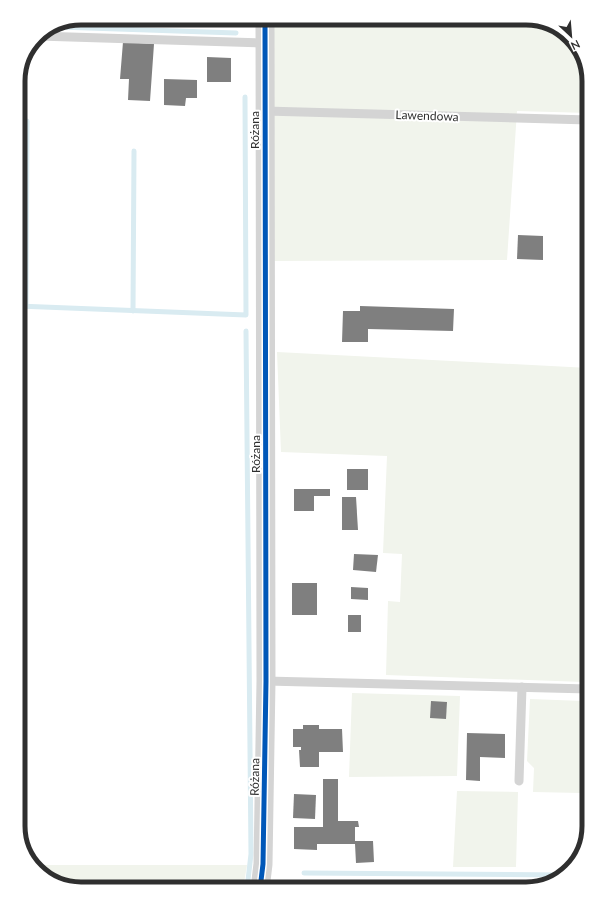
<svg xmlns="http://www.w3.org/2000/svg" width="607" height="907" font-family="Lato,sans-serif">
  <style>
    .green { fill: #f1f4ec }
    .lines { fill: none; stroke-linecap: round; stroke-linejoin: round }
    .stream { stroke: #d9ebf1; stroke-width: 5 }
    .building { fill: #7f7f7f }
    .service { stroke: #d4d4d4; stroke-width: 9 }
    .minor { stroke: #d4d4d4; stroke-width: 19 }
    .cycleway-casing { stroke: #fff; stroke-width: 8 }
    .cycleway { stroke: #0057b8; stroke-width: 5 }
    .labels { text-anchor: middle; stroke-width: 4; stroke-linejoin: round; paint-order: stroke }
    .street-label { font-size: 12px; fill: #2f2f2f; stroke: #fff }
    .rim { fill: none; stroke: #2f2f2f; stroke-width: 5 }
  </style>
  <rect width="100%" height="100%" fill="#fff"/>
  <g class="green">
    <path d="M 273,18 L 530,18 L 558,27 L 581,50 L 589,81 L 589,113 L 517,111 L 507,260 L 273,261 Z"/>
    <path d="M 277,352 L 589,368 L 589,459 L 584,682 L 386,675 L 388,601 L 400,602 L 402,554 L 383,553 L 387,456 L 281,452 Z"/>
    <path d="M 352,693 L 460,696 L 457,776 L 349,777 Z"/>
    <path d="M 530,699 L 583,701 L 581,793 L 533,792 L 534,768 L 527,761 Z"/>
    <path d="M 457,791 L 518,792 L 516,867 L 453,867 Z"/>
    <path d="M 33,865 L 247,865 L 243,889 L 77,889 L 46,879 Z"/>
  </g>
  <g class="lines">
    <g class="stream">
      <path d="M 59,27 L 236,33"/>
      <path d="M 18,306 L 246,315 L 245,97"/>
      <path d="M 26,306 L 27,121"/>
      <path d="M 133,311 L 134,151"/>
      <path d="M 246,331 L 251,854 L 247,889"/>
      <path d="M 304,873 L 563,875"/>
    </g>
  </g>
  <g class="building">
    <path d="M 123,42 L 154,44 L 150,101 L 128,100 L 129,79 L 120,79 Z"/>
    <path d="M 207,57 L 231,58 L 231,82 L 207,82 Z"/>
    <path d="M 164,79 L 197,80 L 197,98 L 186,98 L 185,106 L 164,105 Z"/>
    <path d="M 582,188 L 589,188 L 589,254 L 583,254 Z"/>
    <path d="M 518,235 L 543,236 L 543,260 L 517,259 Z"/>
    <path d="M 360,306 L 454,309 L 453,331 L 368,329 L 368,342 L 342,342 L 343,311 L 360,311 Z"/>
    <rect x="347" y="469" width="21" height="21"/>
    <path d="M 294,489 L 330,489 L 330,496 L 314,496 L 314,511 L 294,511 Z"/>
    <path d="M 342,497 L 356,497 L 358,530 L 342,530 Z"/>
    <path d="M 354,554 L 378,555 L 376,572 L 353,570 Z"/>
    <rect x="292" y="583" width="25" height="32"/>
    <path d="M 351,587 L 368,588 L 368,600 L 351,599 Z"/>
    <rect x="348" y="615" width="13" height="17"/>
    <path d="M 431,701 L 447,702 L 446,719 L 430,718 Z"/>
    <path d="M 303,725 L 319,725 L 319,729 L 342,729 L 343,752 L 319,752 L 319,767 L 300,767 L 299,750 L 301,750 L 301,747 L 293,747 L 293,729 L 303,729 Z"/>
    <path d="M 467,733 L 505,734 L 505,758 L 480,757 L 480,781 L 466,780 Z"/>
    <path d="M 323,779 L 338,779 L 338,821 L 358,821 L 359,827 L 355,827 L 355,841 L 373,841 L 374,862 L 356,863 L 355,844 L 317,844 L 317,850 L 294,849 L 294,827 L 323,827 Z"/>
    <path d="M 294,794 L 316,795 L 315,819 L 293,818 Z"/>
  </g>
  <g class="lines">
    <g class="service">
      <path d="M 38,36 L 265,43"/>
      <path d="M 265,111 L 589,120"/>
      <path d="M 266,681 L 589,689"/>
      <path d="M 519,781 L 522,687"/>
    </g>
    <path class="minor" d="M 260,889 L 263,864 L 266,681 L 265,18"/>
    <defs>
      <path id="cycleway" d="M 260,889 L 263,864 L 266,681 L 265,18"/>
    </defs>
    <use href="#cycleway" class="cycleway-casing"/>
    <use href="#cycleway" class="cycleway"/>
  </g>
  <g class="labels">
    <g class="street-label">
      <text transform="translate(427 116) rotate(2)" y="4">Lawendowa</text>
      <text transform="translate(255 130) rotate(-90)" y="4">Różana</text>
      <text transform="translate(256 454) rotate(-90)" y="4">Różana</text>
      <text transform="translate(255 777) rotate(-89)" y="4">Różana</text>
    </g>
  </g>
  <path d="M0 0H607V907H0ZM81 25H526A56 56 0 0 1 582 81V826A56 56 0 0 1 526 882H81A56 56 0 0 1 25 826V81A56 56 0 0 1 81 25Z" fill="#fff" fill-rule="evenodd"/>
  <path class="rim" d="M81 25H526A56 56 0 0 1 582 81V826A56 56 0 0 1 526 882H81A56 56 0 0 1 25 826V81A56 56 0 0 1 81 25Z"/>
  <g transform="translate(571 36) rotate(154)" stroke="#ffffff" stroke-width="3" paint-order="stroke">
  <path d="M0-3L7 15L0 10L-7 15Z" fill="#2f2f2f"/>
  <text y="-6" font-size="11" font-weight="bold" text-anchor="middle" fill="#2f2f2f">N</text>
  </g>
</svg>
